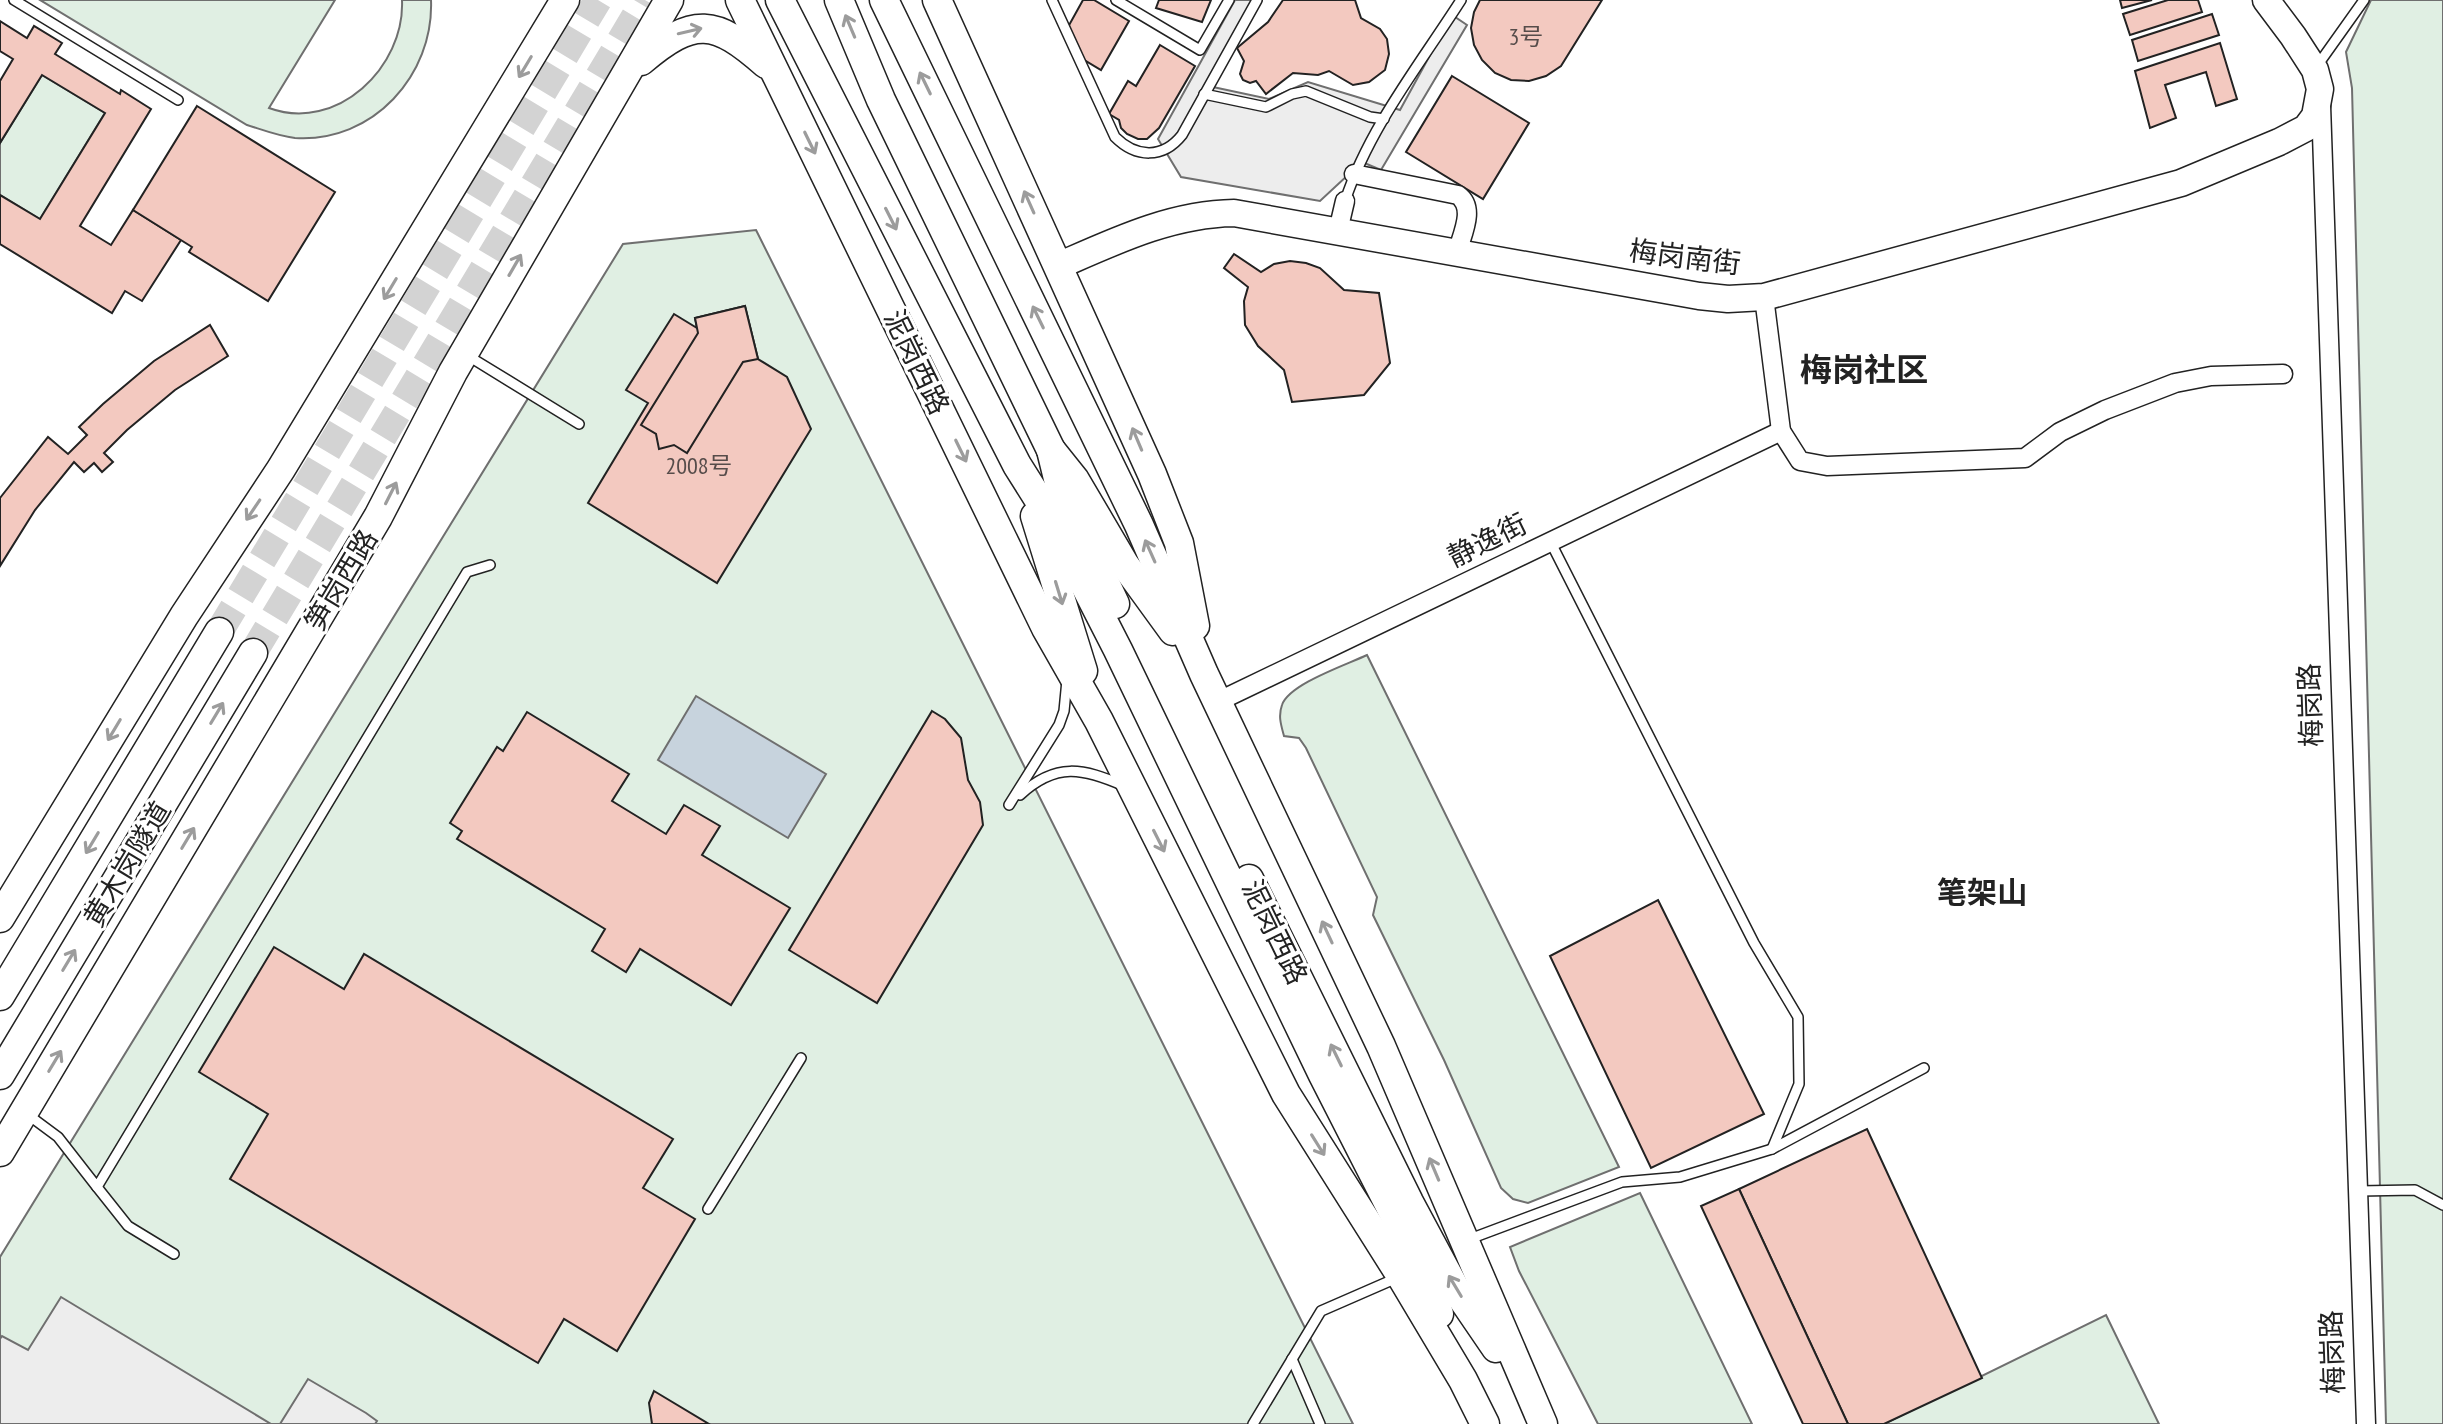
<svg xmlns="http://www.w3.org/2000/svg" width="2443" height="1424" font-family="'PT Sans Narrow','Noto Sans SC',sans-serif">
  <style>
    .green { fill: #e0efe3; stroke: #6f6f6f; stroke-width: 2 }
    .parking { fill: #ededed; stroke: #6f6f6f; stroke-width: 2 }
    .water { fill: #c7d3dd; stroke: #6f6f6f; stroke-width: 2 }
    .building { fill: #f3c9c0; stroke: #222; stroke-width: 2 }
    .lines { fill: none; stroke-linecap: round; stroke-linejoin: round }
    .primary-tunnel { stroke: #d3d3d3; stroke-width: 28; stroke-dasharray: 28 14; stroke-linecap: butt }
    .lane-casing { stroke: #222; stroke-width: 12 }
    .street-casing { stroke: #222; stroke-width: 21 }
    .secondary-casing { stroke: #222; stroke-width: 29 }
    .primary-casing { stroke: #222; stroke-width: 31 }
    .lane { stroke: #fff; stroke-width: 9 }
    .street { stroke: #fff; stroke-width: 18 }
    .secondary { stroke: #fff; stroke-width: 26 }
    .primary { stroke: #fff; stroke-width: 28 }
    .oneway { stroke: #9c9c9c }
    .labels { text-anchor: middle; stroke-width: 6; stroke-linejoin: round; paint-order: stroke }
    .number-label { font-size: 24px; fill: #564c4a }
    .street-label { font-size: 28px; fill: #222; stroke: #fff }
    .neighbourhood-label { font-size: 30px; font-weight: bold; fill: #222; stroke: #fff }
    .quarter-label { font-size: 32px; font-weight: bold; fill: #222; stroke: #fff }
  </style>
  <rect width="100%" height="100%" fill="#fff"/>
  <g class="green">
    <path d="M 40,0 L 335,0 L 269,108 C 337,133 405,67 402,0 L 431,0 C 434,75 373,143 295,138 C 278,136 263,130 247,125 Z"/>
    <path d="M 2371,0 L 2443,0 L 2443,1424 L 2386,1424 L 2352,88 L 2346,52 Z"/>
    <path d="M 42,75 L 105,113 L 40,219 L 0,195 L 0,143 Z"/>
    <path d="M 756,230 L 1353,1424 L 0,1424 L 0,1257 L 623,244 Z"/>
    <path d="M 1367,655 L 1619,1167 L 1528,1203 L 1513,1199 L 1501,1188 L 1444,1060 L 1373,915 L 1377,897 L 1306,748 L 1299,738 L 1284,736 C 1281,725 1278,716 1282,705 C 1289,684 1346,665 1367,655 Z"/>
    <path d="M 1640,1193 L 1752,1424 L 1598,1424 L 1519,1271 L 1510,1247 Z"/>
    <path d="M 2106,1315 L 2159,1424 L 1884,1424 Z"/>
  </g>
  <g class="parking">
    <path d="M 1235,0 L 1262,0 L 1213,87 L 1269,99 L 1308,82 L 1400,110 L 1452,15 L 1467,25 L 1381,170 L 1362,162 L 1320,201 L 1181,177 L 1158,139 Z"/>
    <path d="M 61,1297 L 271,1424 L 0,1424 L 0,1339 L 2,1336 L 28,1350 Z"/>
    <path d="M 308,1379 L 366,1413 L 377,1421 L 375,1424 L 280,1424 Z"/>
  </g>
  <path class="water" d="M 696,696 L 826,774 L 788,838 L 658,760 Z"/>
  <g class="building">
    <path d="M 1083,0 L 1094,0 L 1129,21 L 1101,70 L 1081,58 L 1068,27 Z"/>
    <path d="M 1159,0 L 1211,0 L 1202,22 L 1156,8 Z"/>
    <path d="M 1283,0 L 1355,0 L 1361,18 L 1380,29 L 1387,39 L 1389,54 L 1385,70 L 1369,82 L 1353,85 L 1329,71 L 1318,75 L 1293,73 L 1266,94 L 1256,81 L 1250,83 L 1243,80 L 1240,74 L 1244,61 L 1237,48 L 1268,22 Z"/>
    <path d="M 1480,0 L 1602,0 L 1561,66 L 1546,76 L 1529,81 L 1511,80 L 1495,73 L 1482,60 L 1474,45 L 1471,28 L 1474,12 Z"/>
    <path d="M 2120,0 L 2152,0 L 2122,8 Z"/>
    <path d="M 2168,0 L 2198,0 L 2202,12 L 2130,35 L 2123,14 Z"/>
    <path d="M 2212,14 L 2219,35 L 2138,61 L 2132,40 Z"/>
    <path d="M 0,21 L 27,38 L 34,26 L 62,43 L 55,54 L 120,94 L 121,90 L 151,109 L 80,226 L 111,245 L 133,210 L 181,240 L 142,301 L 125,291 L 112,313 L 0,244 L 0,195 L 40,219 L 105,113 L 42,75 L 0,143 L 0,81 L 13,59 L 0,51 Z"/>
    <path d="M 2220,43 L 2237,99 L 2216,106 L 2206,72 L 2165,85 L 2176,118 L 2150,128 L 2135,71 Z"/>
    <path d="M 1160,45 L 1195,66 L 1159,128 L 1147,139 L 1138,139 L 1127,134 L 1121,128 L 1119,120 L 1109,114 L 1128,81 L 1136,86 Z"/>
    <path d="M 1452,76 L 1529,123 L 1483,199 L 1406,152 Z"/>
    <path d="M 197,106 L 335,192 L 268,301 L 189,252 L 192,247 L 133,210 Z"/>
    <path d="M 1234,254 L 1261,272 L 1274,264 L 1290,261 L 1306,263 L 1320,268 L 1344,290 L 1379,293 L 1390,363 L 1364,395 L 1292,402 L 1284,370 L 1258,346 L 1245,325 L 1244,301 L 1248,287 L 1224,268 Z"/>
    <path d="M 745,306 L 758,359 L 787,377 L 811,429 L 717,583 L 588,503 L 648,403 L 626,390 L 674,314 L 697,328 L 695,318 Z"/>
    <path d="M 745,306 L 758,359 L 743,362 L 687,453 L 674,445 L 659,449 L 656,434 L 641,425 L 698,333 L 695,318 Z"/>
    <path d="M 210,325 L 228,356 L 175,390 L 127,430 L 104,453 L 113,462 L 102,472 L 94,463 L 84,472 L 74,462 L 35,510 L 0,566 L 0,498 L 48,437 L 68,454 L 87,435 L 79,427 L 103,404 L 154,361 Z"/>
    <path d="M 932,711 L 945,719 L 961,738 L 968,780 L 980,802 L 983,825 L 877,1003 L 789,950 Z"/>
    <path d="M 527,712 L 629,774 L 612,801 L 666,834 L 684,805 L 720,826 L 702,855 L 790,908 L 731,1005 L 640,949 L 626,972 L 592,951 L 605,929 L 457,839 L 462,831 L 450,823 L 497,747 L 503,751 Z"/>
    <path d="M 1658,900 L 1764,1114 L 1651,1168 L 1550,956 Z"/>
    <path d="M 274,947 L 344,989 L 364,954 L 673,1139 L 643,1188 L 695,1219 L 617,1351 L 564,1319 L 538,1363 L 230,1179 L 268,1114 L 199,1072 Z"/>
    <path d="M 1867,1129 L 1982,1378 L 1884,1424 L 1848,1424 L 1739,1189 Z"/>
    <path d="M 1739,1189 L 1848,1424 L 1803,1424 L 1701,1206 Z"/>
    <path d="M 654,1391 L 709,1424 L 652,1424 L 649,1403 Z"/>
  </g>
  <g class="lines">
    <g class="primary-tunnel">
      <path d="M 219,632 L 598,0"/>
      <path d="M 253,653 L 645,0"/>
    </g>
    <defs>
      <g id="lane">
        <path d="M 14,0 L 178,100"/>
        <path d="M 1052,0 L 1115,137 C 1136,158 1163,159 1182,135 L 1257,0"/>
        <path d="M 1116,0 L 1200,50 L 1229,0"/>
        <path d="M 2317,66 L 2364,0"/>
        <path d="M 1204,94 L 1266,107 L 1292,94 L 1306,91 L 1370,117 L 1384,119"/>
        <path d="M 1345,201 C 1369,128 1420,64 1461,0"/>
        <path d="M 465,354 L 579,424"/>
        <path d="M 1550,541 L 1754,943 L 1798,1017 L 1799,1084 L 1772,1149"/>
        <path d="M 1020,795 C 1056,762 1083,768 1124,786"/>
        <path d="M 1009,805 L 1059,725 L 1064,711 L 1067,680"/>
        <path d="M 27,1114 L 58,1137 L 97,1187 L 467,572 L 490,565"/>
        <path d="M 97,1187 L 128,1226 L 174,1254"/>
        <path d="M 2359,1191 L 2415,1190 L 2443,1205"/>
        <path d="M 708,1209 L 801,1058"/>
        <path d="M 1467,1240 L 1622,1182 L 1680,1177 L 1772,1149 L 1924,1068"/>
        <path d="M 1292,1359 L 1320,1424"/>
        <path d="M 1253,1424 L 1321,1311 L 1399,1277"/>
      </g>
      <g id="street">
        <path d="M 2321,105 L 2366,1424"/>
        <path d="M 1354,174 L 1458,195 C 1476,208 1462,234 1457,253"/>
        <path d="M 1338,231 L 1345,201"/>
        <path d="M 1764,297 L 1781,431 L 1800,461 L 1827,466 L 2025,458 L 2060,432 L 2105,410 L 2175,383 L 2211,376 L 2283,374"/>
        <path d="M 1217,702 L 1781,431"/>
      </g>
      <path id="secondary" d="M 1058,266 C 1115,241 1171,214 1234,213 L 1699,296 L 1728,299 L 1764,297 L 2181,183 L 2279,142 L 2306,128 L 2315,116 L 2320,89 L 2315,70 L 2293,36 L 2266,0"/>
      <g id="primary">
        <path d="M 740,0 L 1046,628 L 1099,721 L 1286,1094 L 1401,1276 L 1463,1380 L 1485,1424"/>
        <path d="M 780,0 L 1017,465 L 1051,519 L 1118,650 L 1323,1075 L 1423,1271 L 1439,1314"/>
        <path d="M 839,0 L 881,100 L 1051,450 L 1075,480 L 1125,565 L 1173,631"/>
        <path d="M 884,0 L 1139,525 L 1204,674 L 1381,1046 L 1543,1424"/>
        <path d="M 937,0 L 1152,474 L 1179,543 L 1195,626"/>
        <path d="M 641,61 C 694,16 715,19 766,64"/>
        <path d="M 1051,450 L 1060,487 L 1115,604"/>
        <path d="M 1035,516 L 1083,671"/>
        <path d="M 1249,879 L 1409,1202 L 1455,1288 L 1496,1348"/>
        <path d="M 0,918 L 184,616 L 281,469 L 565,0"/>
        <path d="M 0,996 L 219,632"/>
        <path d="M 0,1075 L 253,653"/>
        <path d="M 0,1152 L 378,517 L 453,372 L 669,0"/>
      </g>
    </defs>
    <use href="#lane" class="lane-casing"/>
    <use href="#street" class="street-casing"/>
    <use href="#secondary" class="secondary-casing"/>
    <use href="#primary" class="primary-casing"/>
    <use href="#lane" class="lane"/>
    <use href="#street" class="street"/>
    <use href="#secondary" class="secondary"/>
    <use href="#primary" class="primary"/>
  </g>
  <defs><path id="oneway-shaft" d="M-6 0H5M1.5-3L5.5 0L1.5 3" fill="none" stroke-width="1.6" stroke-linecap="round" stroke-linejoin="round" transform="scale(2)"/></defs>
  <g class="oneway">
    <use href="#oneway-shaft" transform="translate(850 26) rotate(-113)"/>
    <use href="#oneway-shaft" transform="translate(690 31) rotate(-13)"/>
    <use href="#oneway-shaft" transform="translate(525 67) rotate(121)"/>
    <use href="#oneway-shaft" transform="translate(925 83) rotate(-116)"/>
    <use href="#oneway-shaft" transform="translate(810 143) rotate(64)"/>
    <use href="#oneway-shaft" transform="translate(1029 202) rotate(-114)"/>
    <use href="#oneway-shaft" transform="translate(891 219) rotate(63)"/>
    <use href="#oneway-shaft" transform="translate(515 265) rotate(-60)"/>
    <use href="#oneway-shaft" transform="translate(390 289) rotate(121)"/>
    <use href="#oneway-shaft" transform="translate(1038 317) rotate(-116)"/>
    <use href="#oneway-shaft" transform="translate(1137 439) rotate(-113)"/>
    <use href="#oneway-shaft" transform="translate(961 451) rotate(64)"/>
    <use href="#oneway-shaft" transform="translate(391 493) rotate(-63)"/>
    <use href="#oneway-shaft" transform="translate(253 510) rotate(124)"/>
    <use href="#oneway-shaft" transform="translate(1150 551) rotate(-114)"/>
    <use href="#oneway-shaft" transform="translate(1059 593) rotate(73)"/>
    <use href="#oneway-shaft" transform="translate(217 713) rotate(-59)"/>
    <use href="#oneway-shaft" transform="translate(114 730) rotate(121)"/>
    <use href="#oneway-shaft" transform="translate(188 838) rotate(-59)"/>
    <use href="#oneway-shaft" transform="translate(1159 841) rotate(63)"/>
    <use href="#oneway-shaft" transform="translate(92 843) rotate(121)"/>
    <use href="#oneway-shaft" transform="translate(1327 932) rotate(-115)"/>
    <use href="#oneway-shaft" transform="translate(69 960) rotate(-59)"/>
    <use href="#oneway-shaft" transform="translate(1336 1055) rotate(-116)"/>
    <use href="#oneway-shaft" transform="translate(55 1061) rotate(-59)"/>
    <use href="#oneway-shaft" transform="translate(1318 1145) rotate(58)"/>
    <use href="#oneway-shaft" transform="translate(1434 1169) rotate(-113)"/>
    <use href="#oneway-shaft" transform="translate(1455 1286) rotate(-121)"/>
  </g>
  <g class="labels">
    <g class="number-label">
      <text x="1526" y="45">3号</text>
      <text x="699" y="474">2008号</text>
    </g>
    <g class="street-label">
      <text transform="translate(1685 257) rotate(7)" y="10">梅岗南街</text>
      <text transform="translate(917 362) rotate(64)" y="10">泥岗西路</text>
      <text transform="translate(1487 540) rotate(-26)" y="10">静逸街</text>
      <text transform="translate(341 580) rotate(-59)" y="10">笋岗西路</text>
      <text transform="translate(2310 705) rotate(-92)" y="10">梅岗路</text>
      <text transform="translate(127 864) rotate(-59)" y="10">黄木岗隧道</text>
      <text transform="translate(1275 932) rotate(64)" y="10">泥岗西路</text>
      <text transform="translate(2332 1352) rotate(-92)" y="10">梅岗路</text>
    </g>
    <g class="neighbourhood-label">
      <text x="1982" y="903">笔架山</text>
    </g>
    <g class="quarter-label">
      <text x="1864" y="381">梅岗社区</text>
    </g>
  </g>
</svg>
